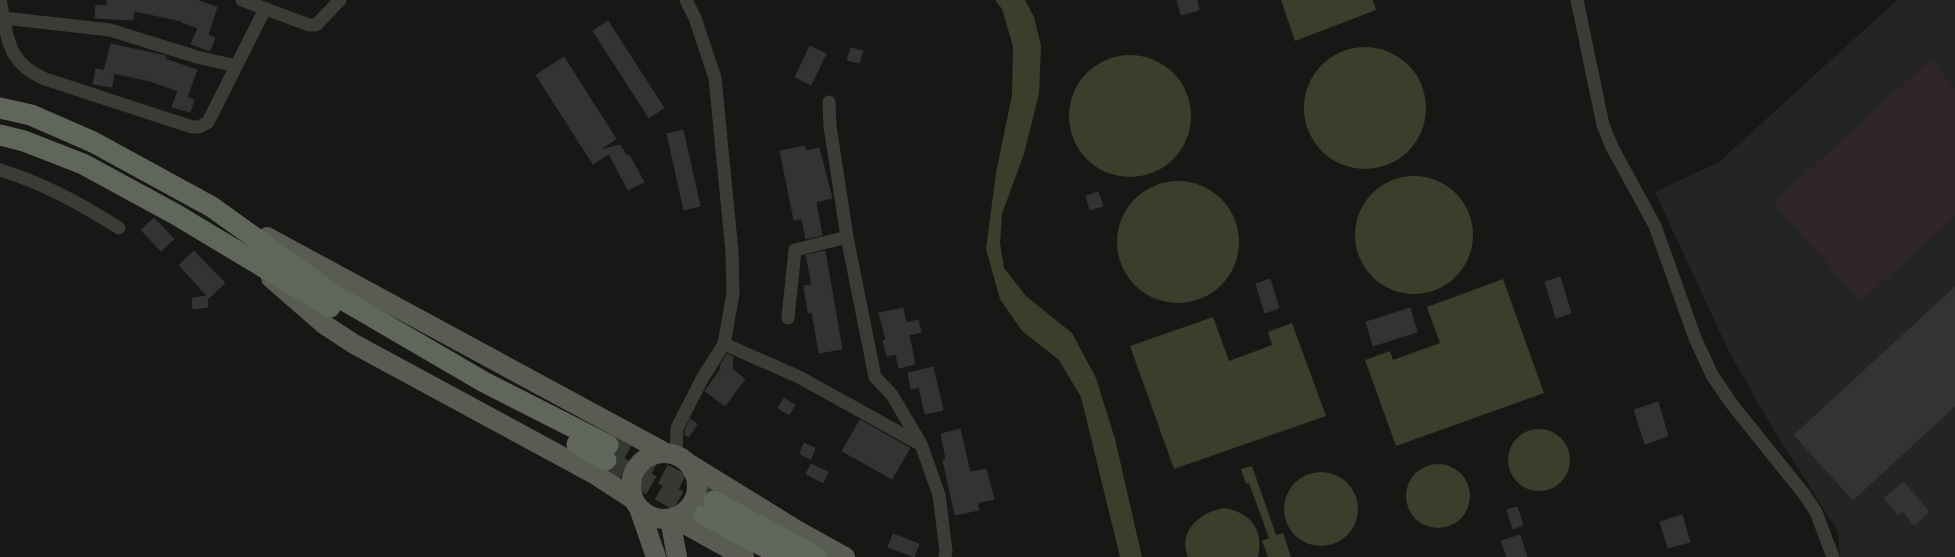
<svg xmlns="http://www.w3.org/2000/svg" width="1955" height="557" font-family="Lato,sans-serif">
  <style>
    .built { fill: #232522 }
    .green { fill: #302628 }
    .water { fill: #3c3d2b }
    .building { fill: #323431; stroke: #313430 }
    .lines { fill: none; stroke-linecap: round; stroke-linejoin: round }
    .trunk-tunnel { stroke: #363833; stroke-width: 21; stroke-dasharray: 21 10; stroke-linecap: butt }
    .minor { stroke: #3a3d37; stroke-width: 13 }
    .primary { stroke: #585c53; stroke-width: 20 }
    .trunk { stroke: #61665a; stroke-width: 21 }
  </style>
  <rect width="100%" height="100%" fill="#171816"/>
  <path class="built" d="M 1897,0 L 1955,0 L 1955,557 L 1840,557 L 1838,532 L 1772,427 L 1729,352 L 1655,192 L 1719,162 Z"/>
  <path class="green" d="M 1930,60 L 1955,88 L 1955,216 L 1861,301 L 1773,203 Z"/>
  <g class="water">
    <path d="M 995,0 L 1025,0 L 1034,17 L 1041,46 L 1039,94 L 1024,154 L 1002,214 L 1000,243 L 1004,268 L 1026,296 L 1072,333 L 1096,378 L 1115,439 L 1142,557 L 1120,557 L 1081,397 L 1059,360 L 1022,331 L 1000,299 L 986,249 L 996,173 L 1012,95 L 1013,46 L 1002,9 Z"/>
    <path d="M 1281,0 L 1373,0 L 1376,10 L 1295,41 Z"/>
    <circle cx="1365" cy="108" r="61"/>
    <circle cx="1130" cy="116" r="61"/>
    <circle cx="1414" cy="235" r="59"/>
    <circle cx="1178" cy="242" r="61"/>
    <path d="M 1503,279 L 1544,393 L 1396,446 L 1365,360 L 1390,351 L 1393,360 L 1440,343 L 1427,307 Z"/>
    <path d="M 1213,317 L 1229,361 L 1272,345 L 1268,332 L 1292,323 L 1326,416 L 1174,469 L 1130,346 Z"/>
    <circle cx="1539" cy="460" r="31"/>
    <circle cx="1438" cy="496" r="32"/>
    <path d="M 1252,466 L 1276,535 L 1283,533 L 1291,557 L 1268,557 L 1262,541 L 1269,538 L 1249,483 L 1246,484 L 1241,469 Z"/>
    <circle cx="1321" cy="509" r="37"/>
    <path d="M 1225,508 C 1251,513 1264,530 1258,557 L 1188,557 C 1177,531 1201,511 1225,508 Z"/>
  </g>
  <g class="building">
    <path d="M 107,0 L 196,0 L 217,7 L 208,35 L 215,38 L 210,51 L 191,44 L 198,28 L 181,22 L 182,21 L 134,11 L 133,20 L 95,18 L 96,5 L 110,6 L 107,5 Z"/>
    <path d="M 1177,0 L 1197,0 L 1199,10 L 1181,15 Z"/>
    <path d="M 608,21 L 664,108 L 649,118 L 593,31 Z"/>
    <path d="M 111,44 L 166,56 L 165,59 L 197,70 L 187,97 L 194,100 L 190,112 L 172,107 L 178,91 L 150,81 L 104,71 Z"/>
    <path d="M 810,46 L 826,54 L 811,85 L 795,77 Z"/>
    <path d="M 851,48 L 863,51 L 859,63 L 847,60 Z"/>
    <path d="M 564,57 L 616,139 L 599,150 L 620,145 L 627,156 L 629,155 L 644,182 L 628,190 L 609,154 L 593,164 L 536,75 Z"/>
    <path d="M 96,69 L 114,73 L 112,87 L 93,84 Z"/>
    <path d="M 683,130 L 700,206 L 684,210 L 667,134 Z"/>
    <path d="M 805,146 L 806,151 L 819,148 L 832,198 L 816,202 L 822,235 L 806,239 L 802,219 L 794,220 L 780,151 Z"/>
    <path d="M 1098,192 L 1103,206 L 1090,210 L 1086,196 Z"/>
    <path d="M 154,218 L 174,239 L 161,251 L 141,230 Z"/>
    <path d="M 194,251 L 225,283 L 209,298 L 179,265 Z"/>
    <path d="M 825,251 L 842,349 L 819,353 L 812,312 L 808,313 L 804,286 L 812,285 L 806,255 Z"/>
    <path d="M 1560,277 L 1571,313 L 1556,318 L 1545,282 Z"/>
    <path d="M 1270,279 L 1279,308 L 1265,313 L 1256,284 Z"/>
    <path d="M 1955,287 L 1955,406 L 1853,500 L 1794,435 Z"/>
    <path d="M 207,296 L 208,307 L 193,309 L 192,298 Z"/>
    <path d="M 903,308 L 906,323 L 918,320 L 921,332 L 909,335 L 915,364 L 899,368 L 896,354 L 887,356 L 883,341 L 886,340 L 879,313 Z"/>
    <path d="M 1410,308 L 1417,332 L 1373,346 L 1366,322 Z"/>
    <path d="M 727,354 L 733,357 L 732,369 L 745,379 L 725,406 L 705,391 L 720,370 L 721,364 Z"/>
    <path d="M 933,367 L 943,410 L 925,414 L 919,387 L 911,389 L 908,373 Z"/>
    <path d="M 784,398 L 795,405 L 789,415 L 778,408 Z"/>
    <path d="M 1658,402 L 1668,436 L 1645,444 L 1634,410 Z"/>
    <path d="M 690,419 L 697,424 L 689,437 L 685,435 L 685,430 Z"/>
    <path d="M 860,420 L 910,448 L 892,479 L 842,451 Z"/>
    <path d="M 960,429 L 970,472 L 986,469 L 994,499 L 977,503 L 979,510 L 955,515 L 943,460 L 946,459 L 941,434 Z"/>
    <path d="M 804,443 L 815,448 L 811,459 L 800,454 Z"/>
    <path d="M 811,464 L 828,472 L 823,483 L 806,474 Z"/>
    <path d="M 1904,482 L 1929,512 L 1914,525 L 1903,511 L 1898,515 L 1884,498 Z"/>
    <path d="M 1517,507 L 1523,525 L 1513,529 L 1507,510 Z"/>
    <path d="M 1682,515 L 1690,542 L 1668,548 L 1660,522 Z"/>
    <path d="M 893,534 L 919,544 L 914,557 L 888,547 Z"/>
    <path d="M 1520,535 L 1527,557 L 1507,557 L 1501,541 Z"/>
  </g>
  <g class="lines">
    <g class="trunk-tunnel">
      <path d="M 608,445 L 714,501"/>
      <path d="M 606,460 L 704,515"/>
    </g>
    <g class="minor">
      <path d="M 0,0 C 8,38 6,62 45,79 L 192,127 L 199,127 L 208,122 L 265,9"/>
      <path d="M 242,0 L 309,25 L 316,25 L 340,0"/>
      <path d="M 1577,0 L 1603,125 L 1612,147 L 1655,226 L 1695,338 L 1712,375 L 1731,403 L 1804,494 L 1816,512 L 1833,557"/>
      <path d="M 4,18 L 110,30 L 197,57 L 236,66"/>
      <path d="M 829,102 L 830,126 L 847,237 L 875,377 L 892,395 L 921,444 L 939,495 L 946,551 L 945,557"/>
      <path d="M 0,170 C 43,183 81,204 119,228"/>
      <path d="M 788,318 L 795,250 L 847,237"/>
      <path d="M 724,344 L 799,377 L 920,444"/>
      <path d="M 676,454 L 677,428 L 702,379 L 724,344 L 733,294 L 732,252 L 715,78 L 695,18 L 686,0"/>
    </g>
    <g class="primary">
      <path d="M 267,237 L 664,452"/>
      <path d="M 271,278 L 325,325 L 354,344 L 596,475 L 633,499"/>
      <circle cx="664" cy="486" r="33"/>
      <path d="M 691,465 L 798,531 L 845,557"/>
      <path d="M 639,508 L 656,557"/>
      <path d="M 674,518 L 744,557"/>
      <path d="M 670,519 L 677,557"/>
    </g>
    <g class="trunk">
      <path d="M 0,108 L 31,115 L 93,142 L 212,207 L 333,294 L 484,382 L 608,445"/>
      <path d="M 0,135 L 24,141 L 83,164 L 175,214 L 330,307"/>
      <path d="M 577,444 L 606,460"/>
      <path d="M 714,501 L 816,557"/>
      <path d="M 704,515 L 784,557"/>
    </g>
  </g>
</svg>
